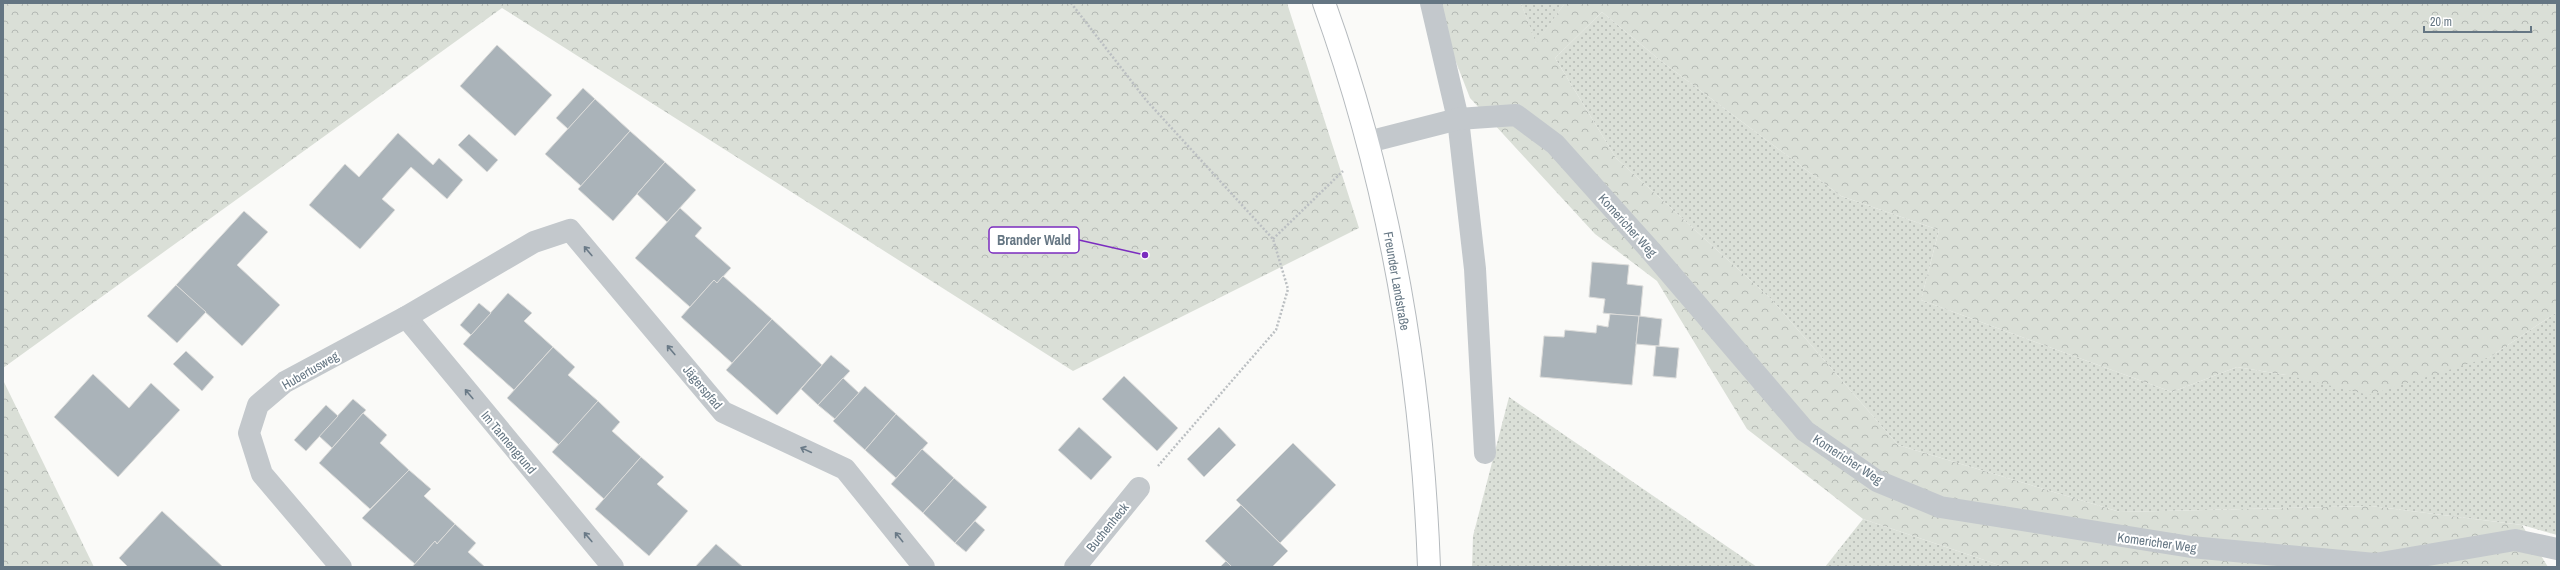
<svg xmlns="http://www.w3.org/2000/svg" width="2560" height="570" font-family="'Archivo Narrow',sans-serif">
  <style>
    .green { fill: url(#green-dots) }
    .forest { fill: url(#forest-crowns) }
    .building { fill: #aab3b9; stroke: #dcdcda }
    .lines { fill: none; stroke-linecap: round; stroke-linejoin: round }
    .major-casing { stroke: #b5babe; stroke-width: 24 }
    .path { stroke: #bbbfc2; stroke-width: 2.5; stroke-dasharray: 2 2; stroke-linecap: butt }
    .minor { stroke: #c3c8cc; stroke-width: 22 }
    .major { stroke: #fff; stroke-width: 22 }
    .oneway { stroke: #6a7a87 }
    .labels { text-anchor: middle; stroke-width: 4; stroke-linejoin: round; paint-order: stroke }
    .street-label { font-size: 13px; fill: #657683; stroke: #fff }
    .leader { fill: none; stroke: #7b2cbf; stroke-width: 1.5 }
    .callout-dot { fill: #7b2cbf; stroke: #fff; stroke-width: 1.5 }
    .callout { fill: #fff; stroke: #7b2cbf; stroke-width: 1.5 }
    .callout-label { font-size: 14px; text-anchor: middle; font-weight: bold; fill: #657683 }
  </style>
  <defs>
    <pattern id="green-dots" width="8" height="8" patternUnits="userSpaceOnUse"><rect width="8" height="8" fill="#dadfd7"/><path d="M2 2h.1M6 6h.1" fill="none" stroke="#b4b9b4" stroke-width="1.8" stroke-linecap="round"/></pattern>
    <pattern id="forest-crowns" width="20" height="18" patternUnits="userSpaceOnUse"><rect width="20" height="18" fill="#dadfd7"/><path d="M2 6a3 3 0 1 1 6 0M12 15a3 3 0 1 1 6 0" fill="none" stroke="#b4b9b4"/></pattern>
  </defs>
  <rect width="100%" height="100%" fill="#fafaf8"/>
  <g class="green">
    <path d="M 1521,3 L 1565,3 L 1536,44 Z"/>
    <path d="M 1602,12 L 1661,61 L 1841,196 L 1939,230 L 1921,300 L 2172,392 L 2237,367 L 2286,375 L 2490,357 L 2557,312 L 2557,535 L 2522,525 L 2371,506 L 2120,512 L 1898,445 L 1771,299 L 1616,158 L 1555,58 Z"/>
    <path d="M 1509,397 L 1757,567 L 1472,567 L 1473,536 Z"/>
    <path d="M 1863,519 L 2005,567 L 1825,567 Z"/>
  </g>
  <g class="forest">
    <path d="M 3,3 L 1287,3 L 1359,228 L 1073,371 L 502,8 L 3,368 Z"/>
    <path d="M 1433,3 L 1521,3 L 1536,43 L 1565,3 L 2557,3 L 2557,312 L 2490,357 L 2369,395 L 2286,375 L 2237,367 L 2172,392 L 1921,300 L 1939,230 L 1841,196 L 1661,61 L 1602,12 L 1555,58 L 1616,158 L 1771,299 L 1898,445 L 2120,512 L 2371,506 L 2522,525 L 2548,567 L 2005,567 L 1863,519 L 1747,429 L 1657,281 L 1595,234 L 1470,98 Z"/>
    <path d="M 3,380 L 94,567 L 3,567 Z"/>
  </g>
  <g class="building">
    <path d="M 497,45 L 552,95 L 515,136 L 460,86 Z"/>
    <path d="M 583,88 L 595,99 L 568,129 L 556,118 Z"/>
    <path d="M 595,99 L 630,131 L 581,186 L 545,154 Z"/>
    <path d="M 630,131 L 665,162 L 613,221 L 578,189 Z"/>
    <path d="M 398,133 L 433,165 L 439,158 L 463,180 L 447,199 L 411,167 L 382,199 L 395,210 L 360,249 L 309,205 L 345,164 L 359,177 Z"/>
    <path d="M 469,134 L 498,160 L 487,172 L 458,145 Z"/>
    <path d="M 665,162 L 696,190 L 667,222 L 637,194 Z"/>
    <path d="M 680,208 L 702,228 L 695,236 L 731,268 L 717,283 L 714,280 L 690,307 L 635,258 Z"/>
    <path d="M 244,211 L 268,232 L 237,265 L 280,305 L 242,346 L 176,285 Z"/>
    <path d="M 1592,262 L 1629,265 L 1627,284 L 1643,286 L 1640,317 L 1603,313 L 1605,299 L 1589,297 Z"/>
    <path d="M 723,276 L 772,319 L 732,363 L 681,317 L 714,280 L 717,283 Z"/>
    <path d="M 176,285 L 206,312 L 177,343 L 147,316 Z"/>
    <path d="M 508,293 L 532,313 L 524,321 L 553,347 L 514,390 L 463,344 Z"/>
    <path d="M 479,303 L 491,313 L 471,335 L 460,325 Z"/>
    <path d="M 1610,314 L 1639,316 L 1632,385 L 1540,377 L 1544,336 L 1564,337 L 1565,330 L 1596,333 L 1597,325 L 1608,327 Z"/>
    <path d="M 1639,316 L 1662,319 L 1659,346 L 1636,344 Z"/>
    <path d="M 772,319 L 822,365 L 777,415 L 726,370 Z"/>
    <path d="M 1656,346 L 1679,348 L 1676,378 L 1653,376 Z"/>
    <path d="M 553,347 L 575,367 L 568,375 L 598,401 L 559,445 L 507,398 Z"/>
    <path d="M 186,351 L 214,377 L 202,391 L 173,364 Z"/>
    <path d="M 831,355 L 850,371 L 818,405 L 801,389 Z"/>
    <path d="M 93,374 L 129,408 L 151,383 L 180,410 L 118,477 L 54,417 Z"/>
    <path d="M 1124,376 L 1178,428 L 1157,451 L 1102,399 Z"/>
    <path d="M 843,378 L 859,393 L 835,419 L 818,405 Z"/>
    <path d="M 865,386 L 896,414 L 865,450 L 833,421 Z"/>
    <path d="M 353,399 L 366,410 L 332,448 L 319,436 Z"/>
    <path d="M 598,401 L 620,422 L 612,431 L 641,457 L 604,499 L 552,452 Z"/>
    <path d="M 326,405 L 338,416 L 306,451 L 294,440 Z"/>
    <path d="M 363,413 L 387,435 L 380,443 L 409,470 L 370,509 L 319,463 Z"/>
    <path d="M 896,414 L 928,443 L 896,478 L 865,450 Z"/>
    <path d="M 1079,427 L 1112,457 L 1091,480 L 1058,450 Z"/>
    <path d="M 1219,427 L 1236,445 L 1204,477 L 1187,459 Z"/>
    <path d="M 1293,443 L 1336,485 L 1280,543 L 1236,500 Z"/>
    <path d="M 922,449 L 954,478 L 923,513 L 891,484 Z"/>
    <path d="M 641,457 L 664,477 L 657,484 L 688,511 L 649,556 L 595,509 Z"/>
    <path d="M 409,470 L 431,489 L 424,496 L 455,524 L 437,544 L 435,541 L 415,564 L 362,518 Z"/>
    <path d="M 954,478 L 987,507 L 955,543 L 923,513 Z"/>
    <path d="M 1241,505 L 1288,551 L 1272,567 L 1232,567 L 1205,541 Z"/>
    <path d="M 162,511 L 223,567 L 128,567 L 119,558 Z"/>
    <path d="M 975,521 L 985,530 L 966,552 L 955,543 Z"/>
    <path d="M 455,524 L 476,543 L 468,552 L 485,567 L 412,567 L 435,541 L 437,544 Z"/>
    <path d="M 716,544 L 743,567 L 695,567 Z"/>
    <path d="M 1226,561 L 1232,567 L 1220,567 Z"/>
  </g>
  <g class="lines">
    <defs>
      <path id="major" d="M 1324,3 C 1389,183 1422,376 1429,567"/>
    </defs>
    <use href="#major" class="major-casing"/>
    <g class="path">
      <path d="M 1071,3 L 1146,100 L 1273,239 L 1288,289 L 1276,330 L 1158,466"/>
      <path d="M 1273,239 L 1343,171"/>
    </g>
    <g class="minor">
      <path d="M 1431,3 L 1458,119 L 1475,269 L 1485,453"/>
      <path d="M 1368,142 L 1458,119 L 1516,115 L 1555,144 L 1651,251 L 1805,431 L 1877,481 L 1940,507 L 2191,547 L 2375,564 L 2515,540 L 2557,549"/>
      <path d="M 406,317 L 613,567"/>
      <path d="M 341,567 L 262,474 L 249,433 L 258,405 L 285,382 L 406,317 L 534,242 L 570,230 L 723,412 L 845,469 L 924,567"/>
      <path d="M 1075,567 L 1139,488"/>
    </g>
    <use href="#major" class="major"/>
  </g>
  <defs><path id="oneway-shaft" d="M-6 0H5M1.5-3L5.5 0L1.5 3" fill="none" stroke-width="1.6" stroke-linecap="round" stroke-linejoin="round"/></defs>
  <g class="oneway">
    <use href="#oneway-shaft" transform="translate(588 251) rotate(-130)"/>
    <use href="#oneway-shaft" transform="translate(671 350) rotate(-130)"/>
    <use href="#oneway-shaft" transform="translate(469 394) rotate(-130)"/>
    <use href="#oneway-shaft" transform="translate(806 450) rotate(-155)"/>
    <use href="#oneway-shaft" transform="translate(588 537) rotate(-130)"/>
    <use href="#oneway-shaft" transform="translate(899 537) rotate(-129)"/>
  </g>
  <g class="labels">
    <g class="street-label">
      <text transform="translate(1628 225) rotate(48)" y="5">Komericher Weg</text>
      <text transform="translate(1397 281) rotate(80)" y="5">Freunder Landstraße</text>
      <text transform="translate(310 370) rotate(-30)" y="5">Hubertusweg</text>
      <text transform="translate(703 387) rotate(50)" y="5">Jägerspfad</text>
      <text transform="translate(509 442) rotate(50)" y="5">Im Tannengrund</text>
      <text transform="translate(1848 459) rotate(33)" y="5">Komericher Weg</text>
      <text transform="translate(1107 527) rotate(-51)" y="5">Buchenheck</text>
      <text transform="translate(2157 542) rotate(8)" y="5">Komericher Weg</text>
    </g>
  </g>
  <path class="leader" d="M1145 255L1079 240"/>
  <circle class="callout-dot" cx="1145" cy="255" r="4"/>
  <rect class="callout" x="989" y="227" width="90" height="26" rx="4"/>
  <g class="callout-label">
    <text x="1034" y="245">Brander Wald</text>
  </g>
  <rect width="2560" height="570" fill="none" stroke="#657683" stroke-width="8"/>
  <path d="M2424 26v6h107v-6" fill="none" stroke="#657683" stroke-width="2"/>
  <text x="2430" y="26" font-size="12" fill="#657683" stroke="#ffffff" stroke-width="3" paint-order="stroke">20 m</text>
</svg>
